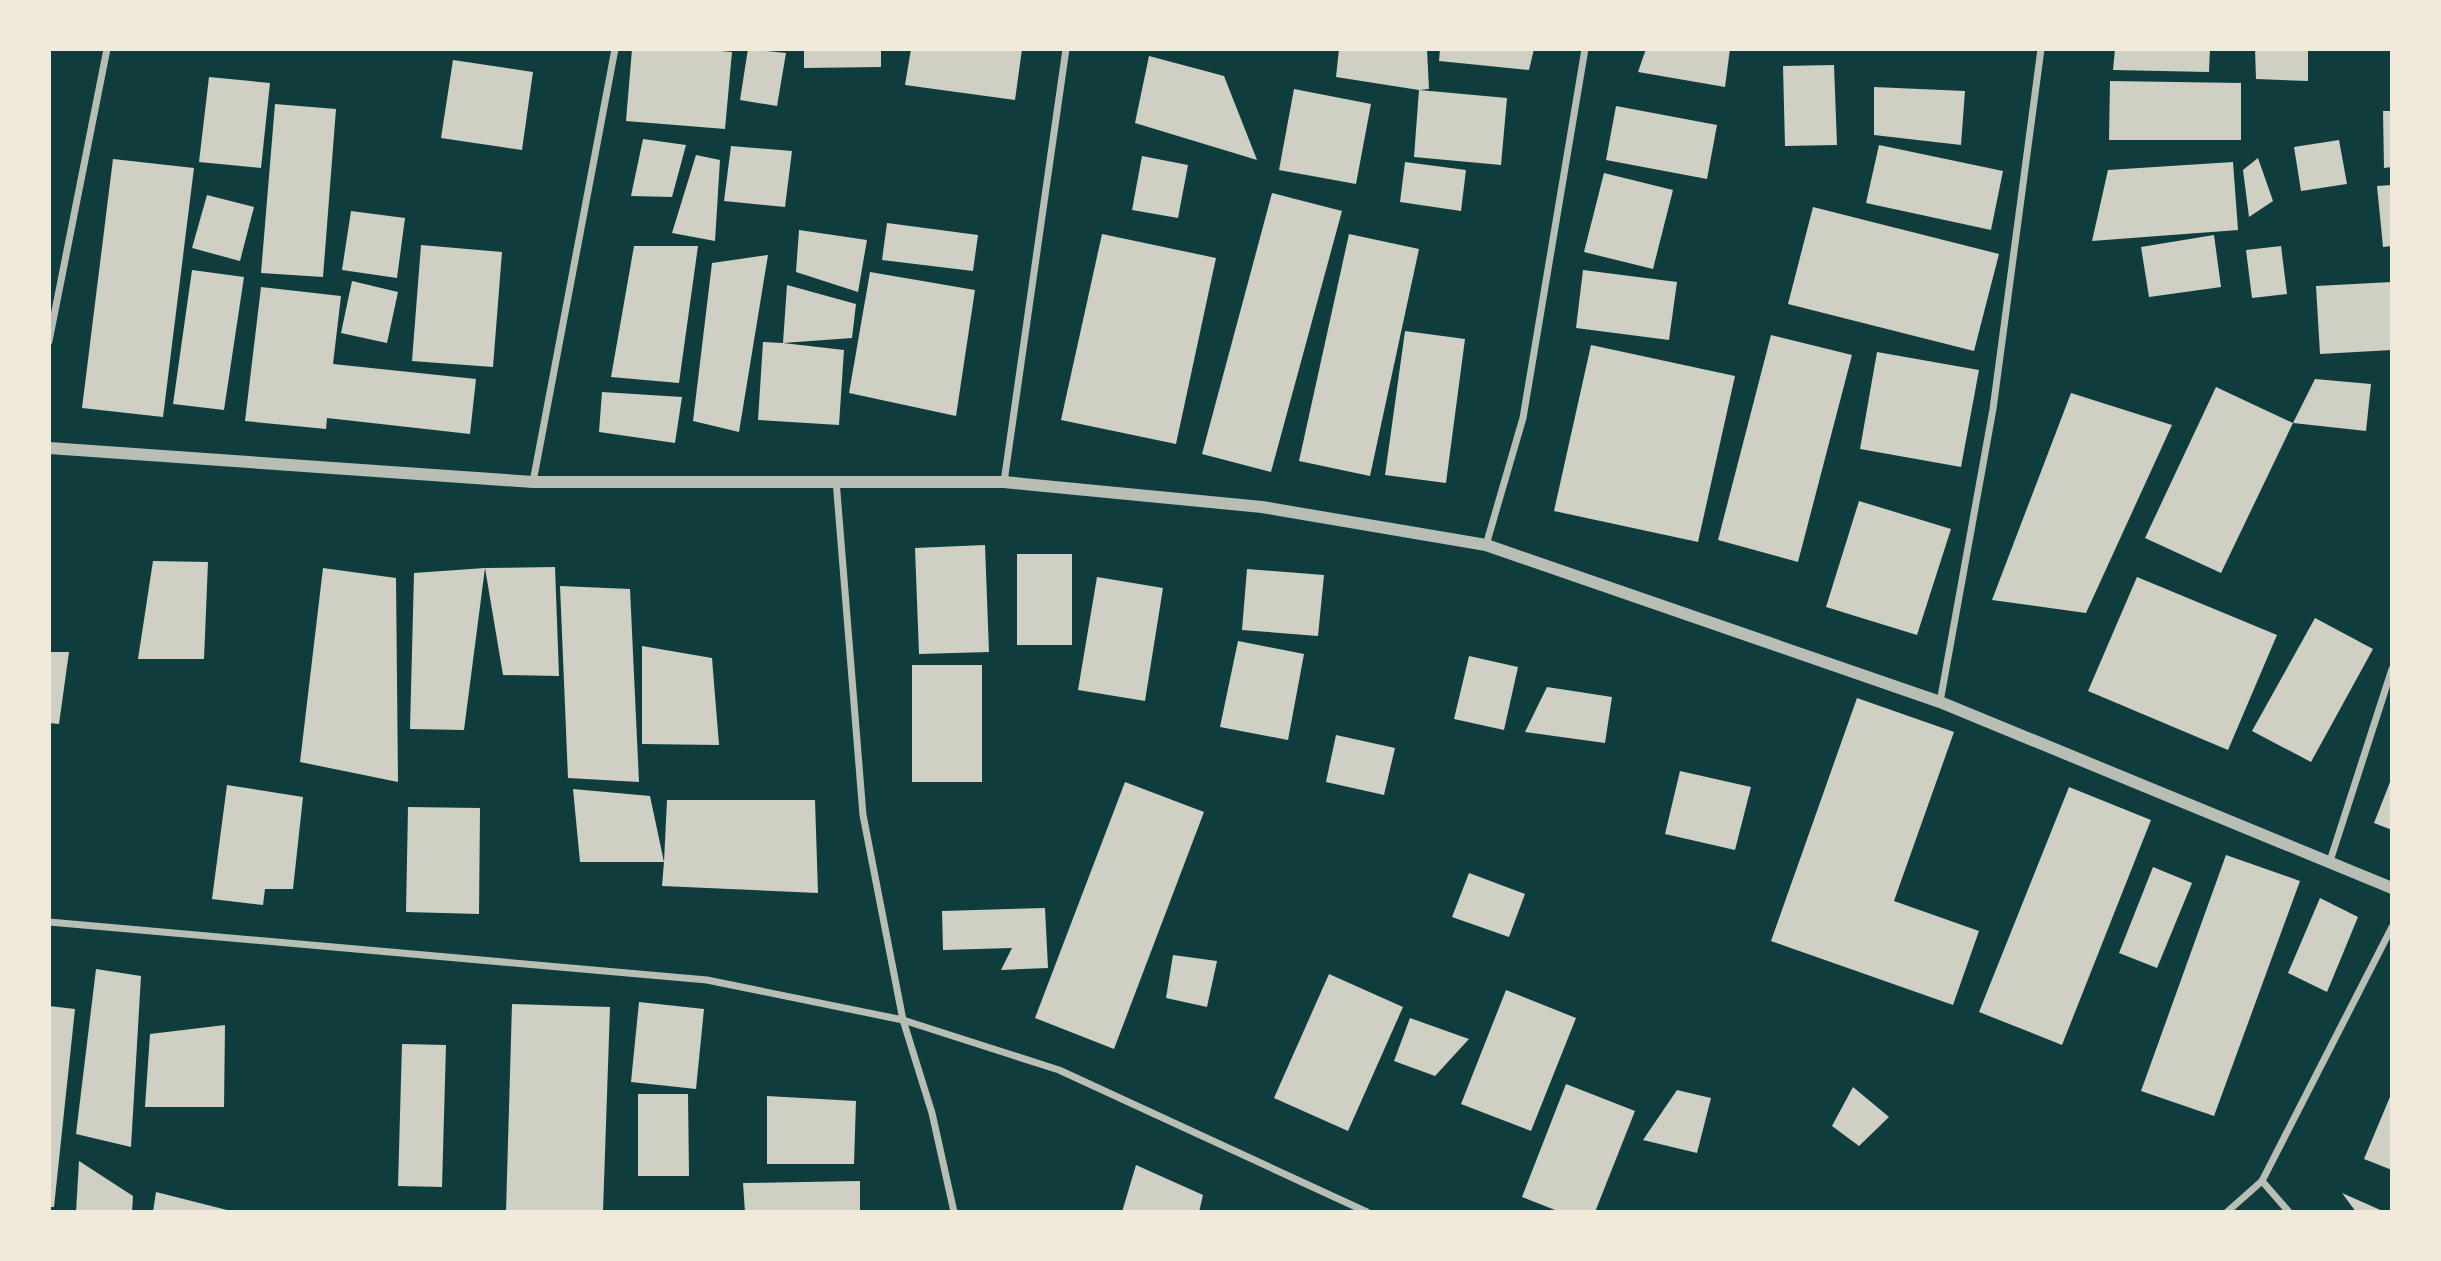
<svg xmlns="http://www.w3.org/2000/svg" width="2441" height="1261" font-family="Rubik,sans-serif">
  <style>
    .building { fill: #cfcfc3 }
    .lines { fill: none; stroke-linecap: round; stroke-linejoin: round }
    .minor { stroke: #b8beb3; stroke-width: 7 }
    .tertiary { stroke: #b8beb3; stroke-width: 12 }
  </style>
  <rect width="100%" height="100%" fill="#0f3d3e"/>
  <g class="building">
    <path d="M 632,49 L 700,49 L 732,52 L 725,129 L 626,121 Z"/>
    <path d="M 748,49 L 786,53 L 777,106 L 740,100 Z"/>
    <path d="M 804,49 L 881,49 L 881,67 L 804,68 Z"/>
    <path d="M 911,49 L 1022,49 L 1015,100 L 905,85 Z"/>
    <path d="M 1339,49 L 1427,49 L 1429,89 L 1419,90 L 1336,77 Z"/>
    <path d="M 1440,49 L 1534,49 L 1529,70 L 1439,61 Z"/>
    <path d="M 1646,49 L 1730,49 L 1725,87 L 1638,72 Z"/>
    <path d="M 2115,49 L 2210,49 L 2209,72 L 2113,70 Z"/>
    <path d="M 2255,49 L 2308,49 L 2308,81 L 2256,79 Z"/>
    <path d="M 1149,56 L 1224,76 L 1257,160 L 1135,123 Z"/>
    <path d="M 453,60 L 533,72 L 522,150 L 441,138 Z"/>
    <path d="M 1834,65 L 1837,145 L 1785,146 L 1783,66 Z"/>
    <path d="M 209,77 L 270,83 L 261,168 L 199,162 Z"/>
    <path d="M 2110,81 L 2241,83 L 2241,140 L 2109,140 Z"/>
    <path d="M 1874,87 L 1965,91 L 1961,145 L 1874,135 Z"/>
    <path d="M 1294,89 L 1371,104 L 1356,184 L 1279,170 Z"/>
    <path d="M 1419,90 L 1507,98 L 1501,165 L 1414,157 Z"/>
    <path d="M 275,104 L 336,109 L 323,277 L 261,273 Z"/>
    <path d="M 1616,106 L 1717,125 L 1707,179 L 1606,160 Z"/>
    <path d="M 2383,111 L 2392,111 L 2392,167 L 2384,168 Z"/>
    <path d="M 643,139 L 686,145 L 672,197 L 631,196 Z"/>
    <path d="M 2339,140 L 2347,184 L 2301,191 L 2294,147 Z"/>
    <path d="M 1879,145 L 2003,171 L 1991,230 L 1866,203 Z"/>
    <path d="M 731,146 L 792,151 L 785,207 L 724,201 Z"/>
    <path d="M 696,155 L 720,160 L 715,241 L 672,233 Z"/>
    <path d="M 1142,156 L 1188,165 L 1178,218 L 1132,210 Z"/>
    <path d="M 2258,158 L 2273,201 L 2249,217 L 2243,170 Z"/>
    <path d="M 113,159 L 194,168 L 163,417 L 82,408 Z"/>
    <path d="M 1405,162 L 1466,170 L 1461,211 L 1400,202 Z"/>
    <path d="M 2233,162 L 2238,230 L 2092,241 L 2108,170 Z"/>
    <path d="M 1604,173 L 1673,190 L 1653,269 L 1584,252 Z"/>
    <path d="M 2392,185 L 2392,246 L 2383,247 L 2377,186 Z"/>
    <path d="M 1272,193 L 1342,211 L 1271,472 L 1202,454 Z"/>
    <path d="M 207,195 L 254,207 L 240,261 L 192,248 Z"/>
    <path d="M 1813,207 L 1999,254 L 1974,351 L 1788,304 Z"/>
    <path d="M 351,211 L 405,218 L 397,278 L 342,270 Z"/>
    <path d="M 887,223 L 978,235 L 973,271 L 882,260 Z"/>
    <path d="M 799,230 L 867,240 L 858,292 L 796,272 Z"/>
    <path d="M 1102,234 L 1216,258 L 1176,444 L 1061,420 Z"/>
    <path d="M 1349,234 L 1419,249 L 1370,476 L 1299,461 Z"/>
    <path d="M 2214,235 L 2221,287 L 2149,297 L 2141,247 Z"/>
    <path d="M 421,245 L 502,252 L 493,367 L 412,361 Z"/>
    <path d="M 634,246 L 698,246 L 679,383 L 611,377 Z"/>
    <path d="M 2281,246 L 2287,294 L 2252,298 L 2246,250 Z"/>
    <path d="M 768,255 L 739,432 L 693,421 L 712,263 Z"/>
    <path d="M 192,270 L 244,277 L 224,410 L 173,404 Z"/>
    <path d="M 1583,270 L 1677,282 L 1669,340 L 1576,328 Z"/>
    <path d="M 870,272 L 975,290 L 956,416 L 849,393 Z"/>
    <path d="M 352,281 L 398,292 L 387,343 L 341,333 Z"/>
    <path d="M 2392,282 L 2392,350 L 2320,354 L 2316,286 Z"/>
    <path d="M 787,285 L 856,304 L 852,338 L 783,343 L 844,350 L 839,425 L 758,420 L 763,342 L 783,343 Z"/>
    <path d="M 261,287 L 341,296 L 333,364 L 476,379 L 470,434 L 327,418 L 326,429 L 245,421 Z"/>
    <path d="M 1405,331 L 1465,339 L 1446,483 L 1385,475 Z"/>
    <path d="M 1771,335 L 1852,355 L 1798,562 L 1718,540 Z"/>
    <path d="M 1591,345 L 1735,376 L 1698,542 L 1554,511 Z"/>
    <path d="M 1877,352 L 1979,370 L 1961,467 L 1860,449 Z"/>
    <path d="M 2315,379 L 2371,384 L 2366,431 L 2293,423 Z"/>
    <path d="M 2216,387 L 2293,423 L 2221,573 L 2145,538 Z"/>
    <path d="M 602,392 L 682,397 L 675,443 L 599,432 Z"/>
    <path d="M 2071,393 L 2172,425 L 2086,613 L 1992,600 Z"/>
    <path d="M 1859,501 L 1951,529 L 1917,635 L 1826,607 Z"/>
    <path d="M 985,545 L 989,652 L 919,654 L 915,548 Z"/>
    <rect x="1017" y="554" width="55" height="91"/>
    <path d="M 153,561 L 208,562 L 204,659 L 138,659 Z"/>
    <path d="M 555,567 L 559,676 L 503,675 L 485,568 L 464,730 L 410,729 L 414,573 L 485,568 Z"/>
    <path d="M 323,568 L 396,578 L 398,782 L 300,762 Z"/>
    <path d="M 1247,569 L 1324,575 L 1318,636 L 1242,630 Z"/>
    <path d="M 1097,577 L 1163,588 L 1145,701 L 1078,690 Z"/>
    <path d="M 2137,577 L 2277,635 L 2228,750 L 2088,691 Z"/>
    <path d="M 560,586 L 630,589 L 639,782 L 568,778 Z"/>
    <path d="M 2315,618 L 2373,649 L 2311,762 L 2252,731 Z"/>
    <path d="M 1238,641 L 1304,654 L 1288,740 L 1220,727 Z"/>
    <path d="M 642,646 L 712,658 L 719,745 L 642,744 Z"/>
    <path d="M 49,652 L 69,652 L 59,724 L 49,723 Z"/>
    <path d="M 1469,656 L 1518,667 L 1504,730 L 1454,719 Z"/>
    <rect x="912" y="665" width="70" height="117"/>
    <path d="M 1547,687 L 1612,697 L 1605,743 L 1525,732 Z"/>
    <path d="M 1857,698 L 1954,732 L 1894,901 L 1979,931 L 1953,1005 L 1771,941 Z"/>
    <path d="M 1336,735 L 1395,748 L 1384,795 L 1326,782 Z"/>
    <path d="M 1680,771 L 1751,787 L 1735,850 L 1665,834 Z"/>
    <path d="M 2392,777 L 2392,830 L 2374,823 Z"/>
    <path d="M 1125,782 L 1204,812 L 1114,1049 L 1035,1018 Z"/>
    <path d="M 227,785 L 303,797 L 293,889 L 265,889 L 263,905 L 212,899 Z"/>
    <path d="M 2069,787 L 2151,820 L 2062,1045 L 1979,1012 Z"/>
    <path d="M 573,789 L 650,796 L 664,862 L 667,800 L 815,800 L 818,893 L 662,886 L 664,862 L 580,862 Z"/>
    <path d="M 408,807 L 480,808 L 479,914 L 406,912 Z"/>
    <path d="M 2226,855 L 2300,881 L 2214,1116 L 2141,1091 Z"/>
    <path d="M 2153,867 L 2192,883 L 2157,968 L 2119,953 Z"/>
    <path d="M 1469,873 L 1525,894 L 1509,937 L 1452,917 Z"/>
    <path d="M 2320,898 L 2358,917 L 2327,992 L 2288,973 Z"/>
    <path d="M 1045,908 L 1048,968 L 1001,970 L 1012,948 L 943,950 L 942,911 Z"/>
    <path d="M 1173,955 L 1217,961 L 1207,1007 L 1166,998 Z"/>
    <path d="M 96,969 L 141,976 L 131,1147 L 76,1134 Z"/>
    <path d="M 1329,974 L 1403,1007 L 1348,1131 L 1274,1098 Z"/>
    <path d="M 1506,990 L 1576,1018 L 1531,1131 L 1461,1104 Z"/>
    <path d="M 639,1002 L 704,1009 L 696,1089 L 631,1082 Z"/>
    <path d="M 512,1004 L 610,1007 L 603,1212 L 506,1212 Z"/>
    <path d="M 49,1006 L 75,1009 L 54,1207 L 49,1207 Z"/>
    <path d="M 1410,1018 L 1469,1039 L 1435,1076 L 1394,1061 Z"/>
    <path d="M 225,1025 L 224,1107 L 145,1107 L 150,1034 Z"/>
    <path d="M 402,1044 L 446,1045 L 442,1187 L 398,1186 Z"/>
    <path d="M 1566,1084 L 1635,1111 L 1595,1212 L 1560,1212 L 1522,1197 Z"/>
    <path d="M 1853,1087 L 1889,1117 L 1859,1146 L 1832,1126 Z"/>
    <path d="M 1677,1090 L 1711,1098 L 1697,1153 L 1643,1140 Z"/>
    <path d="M 2392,1092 L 2392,1170 L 2364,1159 Z"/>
    <path d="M 638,1094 L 688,1094 L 689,1176 L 638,1176 Z"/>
    <path d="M 767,1096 L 856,1101 L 854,1164 L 767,1164 Z"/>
    <path d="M 79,1161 L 133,1196 L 132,1212 L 76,1212 Z"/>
    <path d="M 1136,1165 L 1203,1195 L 1199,1212 L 1122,1212 Z"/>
    <path d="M 860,1181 L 860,1212 L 745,1212 L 743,1183 Z"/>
    <path d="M 156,1192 L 227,1210 L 227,1212 L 153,1212 Z"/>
    <path d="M 2342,1193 L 2385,1212 L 2356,1212 Z"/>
  </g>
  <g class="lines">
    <g class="minor">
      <path d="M 49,341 L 107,49"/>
      <path d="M 836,480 L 863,815 L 903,1020 L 932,1113 L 954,1212"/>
      <path d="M 533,482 L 615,49"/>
      <path d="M 1004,482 L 1066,49"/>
      <path d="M 1486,545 L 1523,418 L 1585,49"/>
      <path d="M 1940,702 L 1993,409 L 2041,49"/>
      <path d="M 2330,861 L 2392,669"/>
      <path d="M 49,922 L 707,980 L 903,1020 L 1059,1070 L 1367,1212"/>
      <path d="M 2262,1181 L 2289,1212"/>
      <path d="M 2227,1212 L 2262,1181 L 2392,927"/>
    </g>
    <path class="tertiary" d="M 49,448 L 533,482 L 1004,482 L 1262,507 L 1486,545 L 1940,702 L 2392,888"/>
  </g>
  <rect width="2441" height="1261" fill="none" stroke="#f1e9da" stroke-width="102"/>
</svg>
